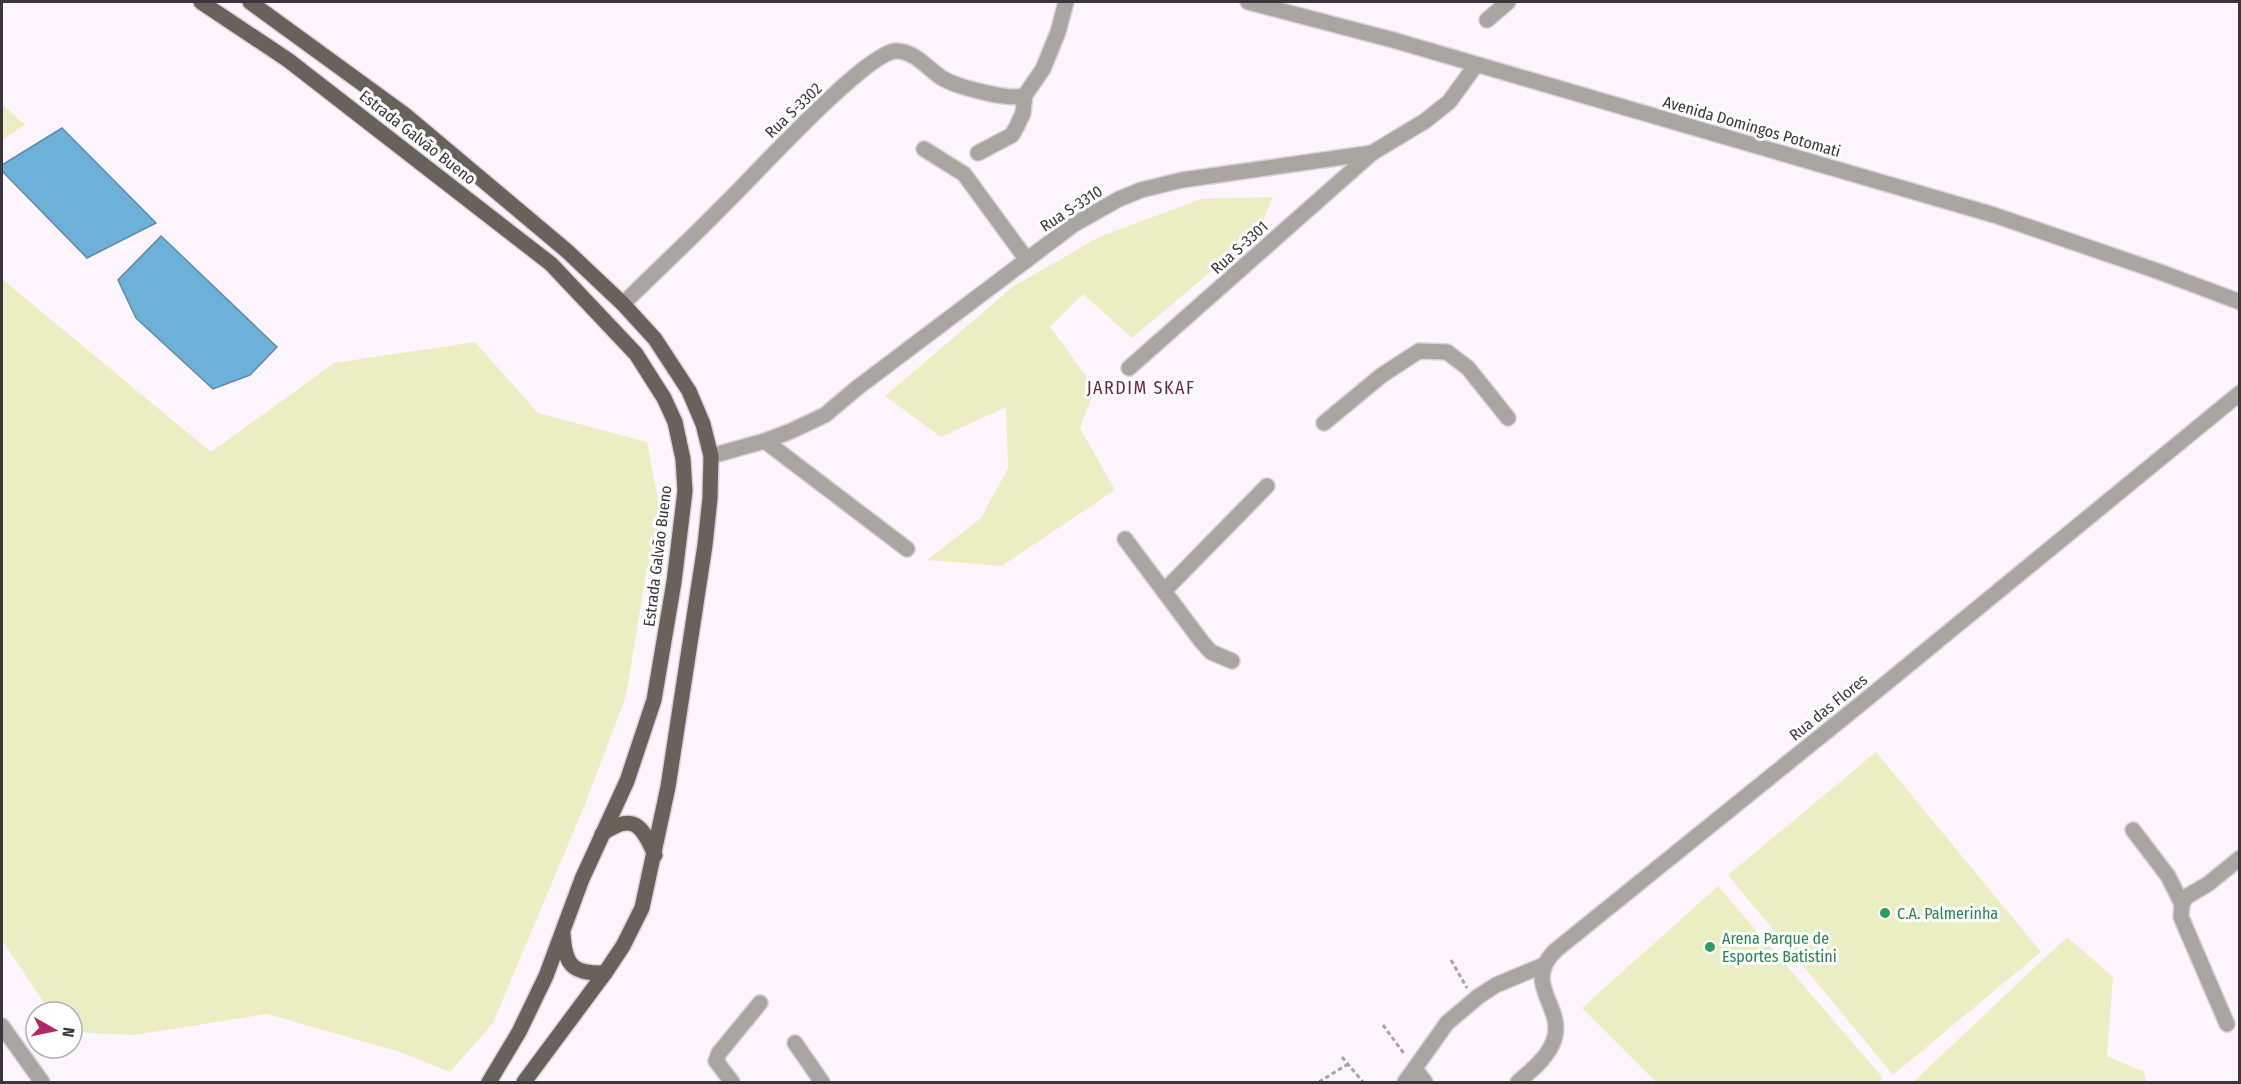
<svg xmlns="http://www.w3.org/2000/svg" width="2241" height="1084" font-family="'Fira Sans Condensed',sans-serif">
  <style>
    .green { fill: #e9efc3 }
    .water { fill: #6db1d8; stroke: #5e8ca9; stroke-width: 1.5 }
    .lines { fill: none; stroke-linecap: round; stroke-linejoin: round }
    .minor-casing { stroke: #d9d3db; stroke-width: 18 }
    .major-casing { stroke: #d9d3db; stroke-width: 18 }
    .path { stroke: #a8a3aa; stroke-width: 3; stroke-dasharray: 4.5 3; stroke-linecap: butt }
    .minor { stroke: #a9a5a1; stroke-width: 15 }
    .major { stroke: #68625a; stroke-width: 15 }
    .leisure-dot { fill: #2e9e5b; stroke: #fff; stroke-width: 2 }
    .labels { text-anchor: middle; stroke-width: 6; stroke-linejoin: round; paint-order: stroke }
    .street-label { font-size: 16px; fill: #3a363b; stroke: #fff }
    .leisure-label { font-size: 16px; fill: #27864d; stroke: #fff; text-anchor: start }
    .neighbourhood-label { font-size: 18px; letter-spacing: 1.5px; fill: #692742; stroke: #fff }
  </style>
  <rect width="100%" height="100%" fill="#fcf5fe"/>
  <g class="green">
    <path d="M 2,104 L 25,125 L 2,140 Z"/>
    <path d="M 1273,197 L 1258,232 L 1132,338 L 1083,294 L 1050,327 L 1095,388 L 1080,428 L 1115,490 L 1002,566 L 927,560 L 981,518 L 1008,468 L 1006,407 L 941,437 L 885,396 L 1014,286 L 1099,237 L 1201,199 Z"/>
    <path d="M 2,279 L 211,452 L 334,363 L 475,342 L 538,413 L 647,442 L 661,516 L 646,573 L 626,696 L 586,802 L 493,1023 L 450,1072 L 400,1052 L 267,1014 L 134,1035 L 72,1032 L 72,1012 L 50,1012 L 2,940 Z"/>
    <path d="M 1876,752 L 2041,952 L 1893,1075 L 1728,875 Z"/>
    <path d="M 1718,886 L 1883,1078 L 1878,1082 L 1656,1082 L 1582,1008 Z"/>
    <path d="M 2067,937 L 2113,977 L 2107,1056 L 2144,1072 L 2147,1082 L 1913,1082 Z"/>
  </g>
  <g class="water">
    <path d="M 62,128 L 156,223 L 87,258 L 2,171 L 2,165 Z"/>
    <path d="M 161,236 L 277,347 L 250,375 L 213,389 L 136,318 L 118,280 Z"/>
  </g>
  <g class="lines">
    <defs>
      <g id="minor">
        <path d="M 1248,2 L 1393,40 L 1994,215 L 2160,272 L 2240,302"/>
        <path d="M 1487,20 L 1508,2"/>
        <path d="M 924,149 L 964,174 L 1027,260"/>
        <path d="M 978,153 L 1012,135 L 1017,126 L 1023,113 L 1025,95 L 1043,69 L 1058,32 L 1066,2"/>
        <path d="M 623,304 C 656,271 691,239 724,205 C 753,177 863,55 895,51 C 914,50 928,69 942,78 C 955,86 1011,102 1025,95"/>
        <path d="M 1129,368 L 1372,153"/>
        <path d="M 1324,423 L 1382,375 L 1419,351 L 1447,352 L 1468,368 L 1508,418"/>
        <path d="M 765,441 L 907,549"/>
        <path d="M 711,456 L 765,441 L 791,431 L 825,415 L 857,388 L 1073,225 L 1119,199 L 1141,190 L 1182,180 L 1372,153 L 1425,121 L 1449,102 L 1476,65"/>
        <path d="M 1125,539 L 1202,642 L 1211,652 L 1232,661"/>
        <path d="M 1164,591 L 1267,486"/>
        <path d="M 2133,830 L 2168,876 L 2182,904"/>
        <path d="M 2227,1024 L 2181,917 L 2182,904 L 2186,897 L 2208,884 L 2240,858"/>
        <path d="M 2,1026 L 42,1082"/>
        <path d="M 795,1043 L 822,1082"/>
        <path d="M 1415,1069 L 1425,1082"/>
        <path d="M 732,1082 L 716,1061 L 719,1053 L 760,1003"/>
        <path d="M 1405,1082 L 1447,1023 L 1479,996 L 1496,985 L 1544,965"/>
        <path d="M 1518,1082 C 1532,1070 1551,1055 1555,1036 C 1562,1004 1522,983 1556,950 L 1868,698 L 2240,393"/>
      </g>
      <g id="major">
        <path d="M 201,2 L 288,60 L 551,264 L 636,354 L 664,398 L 675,422 L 683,459 L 685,491 L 674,582 L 654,700 L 627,781 L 582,879 L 546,976 L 519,1032 L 489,1082"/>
        <path d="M 250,2 L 404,114 L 567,251 L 623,304 L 655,339 L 689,391 L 703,424 L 711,456 L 710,498 L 705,545 L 668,787 L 642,908 L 623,946 L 605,973 L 524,1082"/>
        <path d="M 602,834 C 633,812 642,825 655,855"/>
        <path d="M 563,934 C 565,966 573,974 605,973"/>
      </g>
    </defs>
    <use href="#minor" class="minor-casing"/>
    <use href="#major" class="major-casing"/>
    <g class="path">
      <path d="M 1451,960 L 1467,988"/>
      <path d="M 1383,1025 L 1405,1055"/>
      <path d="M 1342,1057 L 1363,1082"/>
      <path d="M 1319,1082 L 1348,1064"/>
    </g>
    <use href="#minor" class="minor"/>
    <use href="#major" class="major"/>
  </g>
  <g class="leisure-dot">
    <circle cx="1885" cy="913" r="6"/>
    <circle cx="1710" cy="947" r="6"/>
  </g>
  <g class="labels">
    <g class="street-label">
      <text transform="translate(793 110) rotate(-44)" y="6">Rua S-3302</text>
      <text transform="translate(1752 126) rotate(16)" y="6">Avenida Domingos Potomati</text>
      <text transform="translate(418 137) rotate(38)" y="6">Estrada Galvão Bueno</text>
      <text transform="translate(1071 208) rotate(-33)" y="6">Rua S-3310</text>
      <text transform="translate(1239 247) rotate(-42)" y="6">Rua S-3301</text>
      <text transform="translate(657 556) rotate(-83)" y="6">Estrada Galvão Bueno</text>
      <text transform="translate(1828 707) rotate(-39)" y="6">Rua das Flores</text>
    </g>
    <g class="leisure-label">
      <text x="1897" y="919">C.A. Palmerinha</text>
      <text x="1722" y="944">Arena Parque de<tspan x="1722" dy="18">Esportes Batistini</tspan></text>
    </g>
    <g class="neighbourhood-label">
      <text x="1141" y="394">JARDIM SKAF</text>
    </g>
  </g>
  <rect width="2241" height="1084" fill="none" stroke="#3a363b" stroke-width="6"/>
  <g transform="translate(54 1030) rotate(99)"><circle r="28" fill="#ffffff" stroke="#b0afb1" stroke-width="1.5"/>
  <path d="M0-4.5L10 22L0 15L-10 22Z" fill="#b12767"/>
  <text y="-9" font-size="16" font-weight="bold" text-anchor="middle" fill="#3a363b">N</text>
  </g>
</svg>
